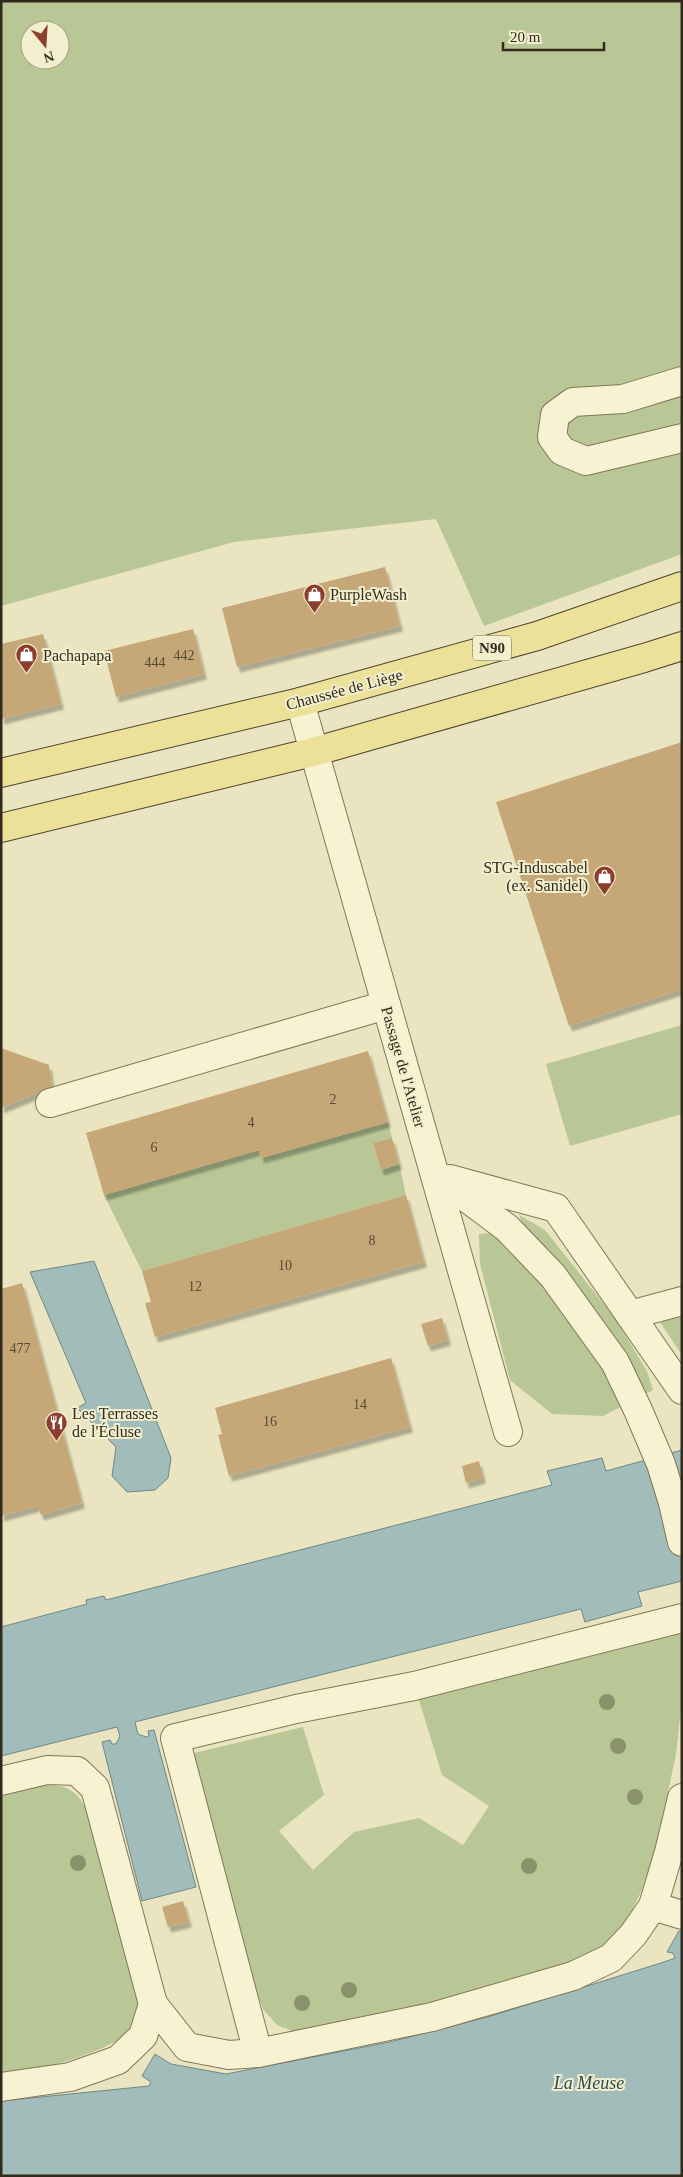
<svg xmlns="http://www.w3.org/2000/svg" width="683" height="2177" font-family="'Times New Roman',serif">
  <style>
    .green { fill: #b8c795; fill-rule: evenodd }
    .water { fill: #a2bcba; stroke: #6b8987 }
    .building { fill: #c6a778; filter: url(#shadow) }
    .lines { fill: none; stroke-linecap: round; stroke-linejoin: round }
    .minor-casing { stroke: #827659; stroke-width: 30 }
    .major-casing { stroke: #4f442d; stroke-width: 30 }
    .minor { stroke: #f6f2d2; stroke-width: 28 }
    .major { stroke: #ece199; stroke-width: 28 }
    .tree { fill: #8a916b }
    .labels { text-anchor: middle; stroke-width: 4; stroke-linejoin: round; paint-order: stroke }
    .number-label { font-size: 14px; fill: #574a34 }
    .shield { fill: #f2efcf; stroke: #6c6652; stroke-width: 1 }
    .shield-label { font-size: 15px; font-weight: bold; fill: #322b1d }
    .poi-label { font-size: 16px; fill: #322b1d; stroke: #f2efcf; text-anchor: start }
    .street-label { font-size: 16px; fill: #322b1d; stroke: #f2efcf }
    .water-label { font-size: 18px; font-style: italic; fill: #2d4d51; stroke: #f2efcf }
  </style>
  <defs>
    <filter id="shadow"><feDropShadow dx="3" dy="5.5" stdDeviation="1" flood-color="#0004"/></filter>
  </defs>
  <rect width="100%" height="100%" fill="#eae5c0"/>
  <g class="green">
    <path d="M 1,1 L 682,1 L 682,554 L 484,626 L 436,519 L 234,542 L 1,606 ZM 30,30 L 60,30 L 60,60 L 30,60 Z"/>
    <path d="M 682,1025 L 682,1114 L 570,1146 L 546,1064 Z"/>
    <path d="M 388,1122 L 392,1138 L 373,1143 L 381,1170 L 399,1164 L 406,1195 L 142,1271 L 104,1195 L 259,1150 L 261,1158 Z"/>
    <path d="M 519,1215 L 545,1230 L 615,1318 L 647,1371 L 653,1390 L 603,1416 L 552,1414 L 510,1380 L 480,1264 L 479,1234 L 491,1233 L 513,1256 L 529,1238 Z"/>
    <path d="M 682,1316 L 682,1355 L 660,1322 Z"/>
    <path d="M 680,1631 L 682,1652 L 682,1700 L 676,1754 L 656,1849 L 641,1892 L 623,1928 L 605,1946 L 583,1958 L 546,1973 L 367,2020 L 300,2034 L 277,2025 L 263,2009 L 249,1971 L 190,1754 L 303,1727 L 324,1795 L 279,1831 L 313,1870 L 354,1832 L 419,1818 L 463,1845 L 489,1806 L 442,1775 L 418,1697 Z"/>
    <path d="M 44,1785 C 68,1785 78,1791 88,1813 L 139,2005 C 138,2015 137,2025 128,2033 C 107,2052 30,2074 1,2076 L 1,1796 Z"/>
  </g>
  <g class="water">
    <path d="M 94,1261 L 171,1458 L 168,1478 L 155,1490 L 127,1492 L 112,1476 L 116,1447 L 77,1408 L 86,1403 L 30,1272 Z"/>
    <path d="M 682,1450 L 682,1581 L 638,1592 L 642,1606 L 585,1622 L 581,1609 L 135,1722 L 138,1734 L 146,1737 L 149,1736 L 148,1731 L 154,1730 L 196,1887 L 142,1901 L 102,1742 L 110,1740 L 112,1744 L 116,1744 L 120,1736 L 117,1727 L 1,1756 L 1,1627 L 87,1604 L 86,1600 L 104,1596 L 106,1600 L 552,1485 L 547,1471 L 602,1458 L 606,1471 Z"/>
    <path d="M 679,1931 L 682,1933 L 682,2176 L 1,2176 L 1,2101 L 149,2086 L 151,2082 L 142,2076 L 155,2054 L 171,2064 L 226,2074 L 390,2042 L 491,2016 L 664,1962 L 675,1958 L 673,1953 L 667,1952 Z"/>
  </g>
  <g class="building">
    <path d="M 385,567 L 400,626 L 237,667 L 222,608 Z"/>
    <path d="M 193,629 L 204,674 L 116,697 L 104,651 Z"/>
    <path d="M 43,634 L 61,704 L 1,719 L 1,644 Z"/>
    <path d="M 682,742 L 682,989 L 569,1026 L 496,802 Z"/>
    <path d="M 1,1048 L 49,1065 L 52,1087 L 1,1108 Z"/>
    <path d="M 368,1051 L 388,1122 L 261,1158 L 259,1150 L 104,1195 L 86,1133 Z"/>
    <path d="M 392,1138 L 399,1164 L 381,1170 L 373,1143 Z"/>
    <path d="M 406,1195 L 424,1262 L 155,1337 L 145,1303 L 151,1302 L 142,1271 Z"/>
    <path d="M 22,1283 L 82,1503 L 41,1515 L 38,1506 L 1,1516 L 1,1289 Z"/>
    <path d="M 442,1318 L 448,1340 L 428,1346 L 421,1324 Z"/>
    <path d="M 391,1358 L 410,1427 L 229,1476 L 218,1435 L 222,1434 L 215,1408 Z"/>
    <path d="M 479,1461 L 483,1478 L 466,1483 L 462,1466 Z"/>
    <path d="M 183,1901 L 189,1922 L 168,1927 L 162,1907 Z"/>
  </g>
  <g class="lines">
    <defs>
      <g id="minor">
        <path d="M 682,381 L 623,399 L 573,402 L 555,415 L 552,437 L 562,451 L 586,461 L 682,438"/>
        <path d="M 300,702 L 508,1432"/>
        <path d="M 50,1103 L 386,1005"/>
        <path d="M 435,1174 L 507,1228 L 553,1276 L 615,1362 L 638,1410 L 661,1464 L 673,1503 L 682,1542"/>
        <path d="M 450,1179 L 556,1208 L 682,1390"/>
        <path d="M 630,1315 L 682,1301"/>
        <path d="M 1,1781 L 47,1770 L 77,1771 L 95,1788 L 153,2004"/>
        <path d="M 653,1906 L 682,1915"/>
        <path d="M 258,2053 L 175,1738 L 296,1709 L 414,1686 L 682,1618"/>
        <path d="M 1,2087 L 70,2077 L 118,2060 L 143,2036 L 153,2004 L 187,2047 L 229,2055 L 258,2053 L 432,2017 L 573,1976 L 611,1958 L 633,1935 L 653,1906 L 669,1852 L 682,1798"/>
      </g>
      <g id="major">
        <path d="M 1,773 L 300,702 L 537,636 L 682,586"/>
        <path d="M 1,828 L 313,752 L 644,658 L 682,646"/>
      </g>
    </defs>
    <use href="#minor" class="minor-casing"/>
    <use href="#major" class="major-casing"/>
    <use href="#minor" class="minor"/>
    <use href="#major" class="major"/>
  </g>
  <g class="tree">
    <circle cx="607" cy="1702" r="8"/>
    <circle cx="618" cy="1746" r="8"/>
    <circle cx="635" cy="1797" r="8"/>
    <circle cx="78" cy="1863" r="8"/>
    <circle cx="529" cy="1866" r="8"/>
    <circle cx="349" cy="1990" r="8"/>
    <circle cx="302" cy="2003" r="8"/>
  </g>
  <defs>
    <symbol id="shop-pin" viewBox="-11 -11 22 30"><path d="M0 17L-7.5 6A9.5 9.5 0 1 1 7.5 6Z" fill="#8c3e2e" stroke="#f2efcf"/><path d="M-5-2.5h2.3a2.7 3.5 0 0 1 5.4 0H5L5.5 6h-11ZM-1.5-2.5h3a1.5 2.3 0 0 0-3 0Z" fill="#fff"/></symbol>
    <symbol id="restaurant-pin" viewBox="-11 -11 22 30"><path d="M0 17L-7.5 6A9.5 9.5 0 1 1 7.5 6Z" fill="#8c3e2e" stroke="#f2efcf"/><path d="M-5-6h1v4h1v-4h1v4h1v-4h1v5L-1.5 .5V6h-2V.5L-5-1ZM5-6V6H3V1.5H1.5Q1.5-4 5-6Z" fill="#fff"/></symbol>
  </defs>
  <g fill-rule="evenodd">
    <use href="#shop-pin" x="302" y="582" width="25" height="34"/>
    <use href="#shop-pin" x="14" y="642" width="25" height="34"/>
    <use href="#shop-pin" x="592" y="864" width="25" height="34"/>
    <use href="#restaurant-pin" x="44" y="1410" width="25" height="34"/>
  </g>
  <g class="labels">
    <g class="number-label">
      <text x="184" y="660">442</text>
      <text x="155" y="667">444</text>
      <text x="333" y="1104">2</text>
      <text x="251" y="1127">4</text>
      <text x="154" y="1152">6</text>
      <text x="372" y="1245">8</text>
      <text x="285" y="1270">10</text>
      <text x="195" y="1291">12</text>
      <text x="20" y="1353">477</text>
      <text x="360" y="1409">14</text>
      <text x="270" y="1426">16</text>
    </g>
    <rect class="shield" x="473" y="635.5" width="38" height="25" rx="4"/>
    <g class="shield-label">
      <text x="492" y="653">N90</text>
    </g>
    <g class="poi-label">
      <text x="330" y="600">PurpleWash</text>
      <text x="43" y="661">Pachapapa</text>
      <text x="588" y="873" text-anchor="end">STG-Induscabel<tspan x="588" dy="18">(ex. Sanidel)</tspan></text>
      <text x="72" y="1419">Les Terrasses<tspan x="72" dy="18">de l'Écluse</tspan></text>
    </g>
    <g class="street-label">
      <text transform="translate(344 689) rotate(-15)" y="6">Chaussée de Liège</text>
      <text transform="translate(404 1067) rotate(74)" y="6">Passage de l'Atelier</text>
    </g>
    <g class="water-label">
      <text x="589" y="2089">La Meuse</text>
    </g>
  </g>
  <rect width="683" height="2177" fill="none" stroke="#322b1d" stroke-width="5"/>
  <g transform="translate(45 45) rotate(162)"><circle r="24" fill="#f2efcf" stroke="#a5a188"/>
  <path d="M0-4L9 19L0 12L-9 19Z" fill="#8c3e2e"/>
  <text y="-8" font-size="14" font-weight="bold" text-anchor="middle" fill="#322b1d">N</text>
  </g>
  <path d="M503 42v8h101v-8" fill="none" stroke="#322b1d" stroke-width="2.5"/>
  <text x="510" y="42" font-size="15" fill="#322b1d" stroke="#f2efcf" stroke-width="4" paint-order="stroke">20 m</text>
</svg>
